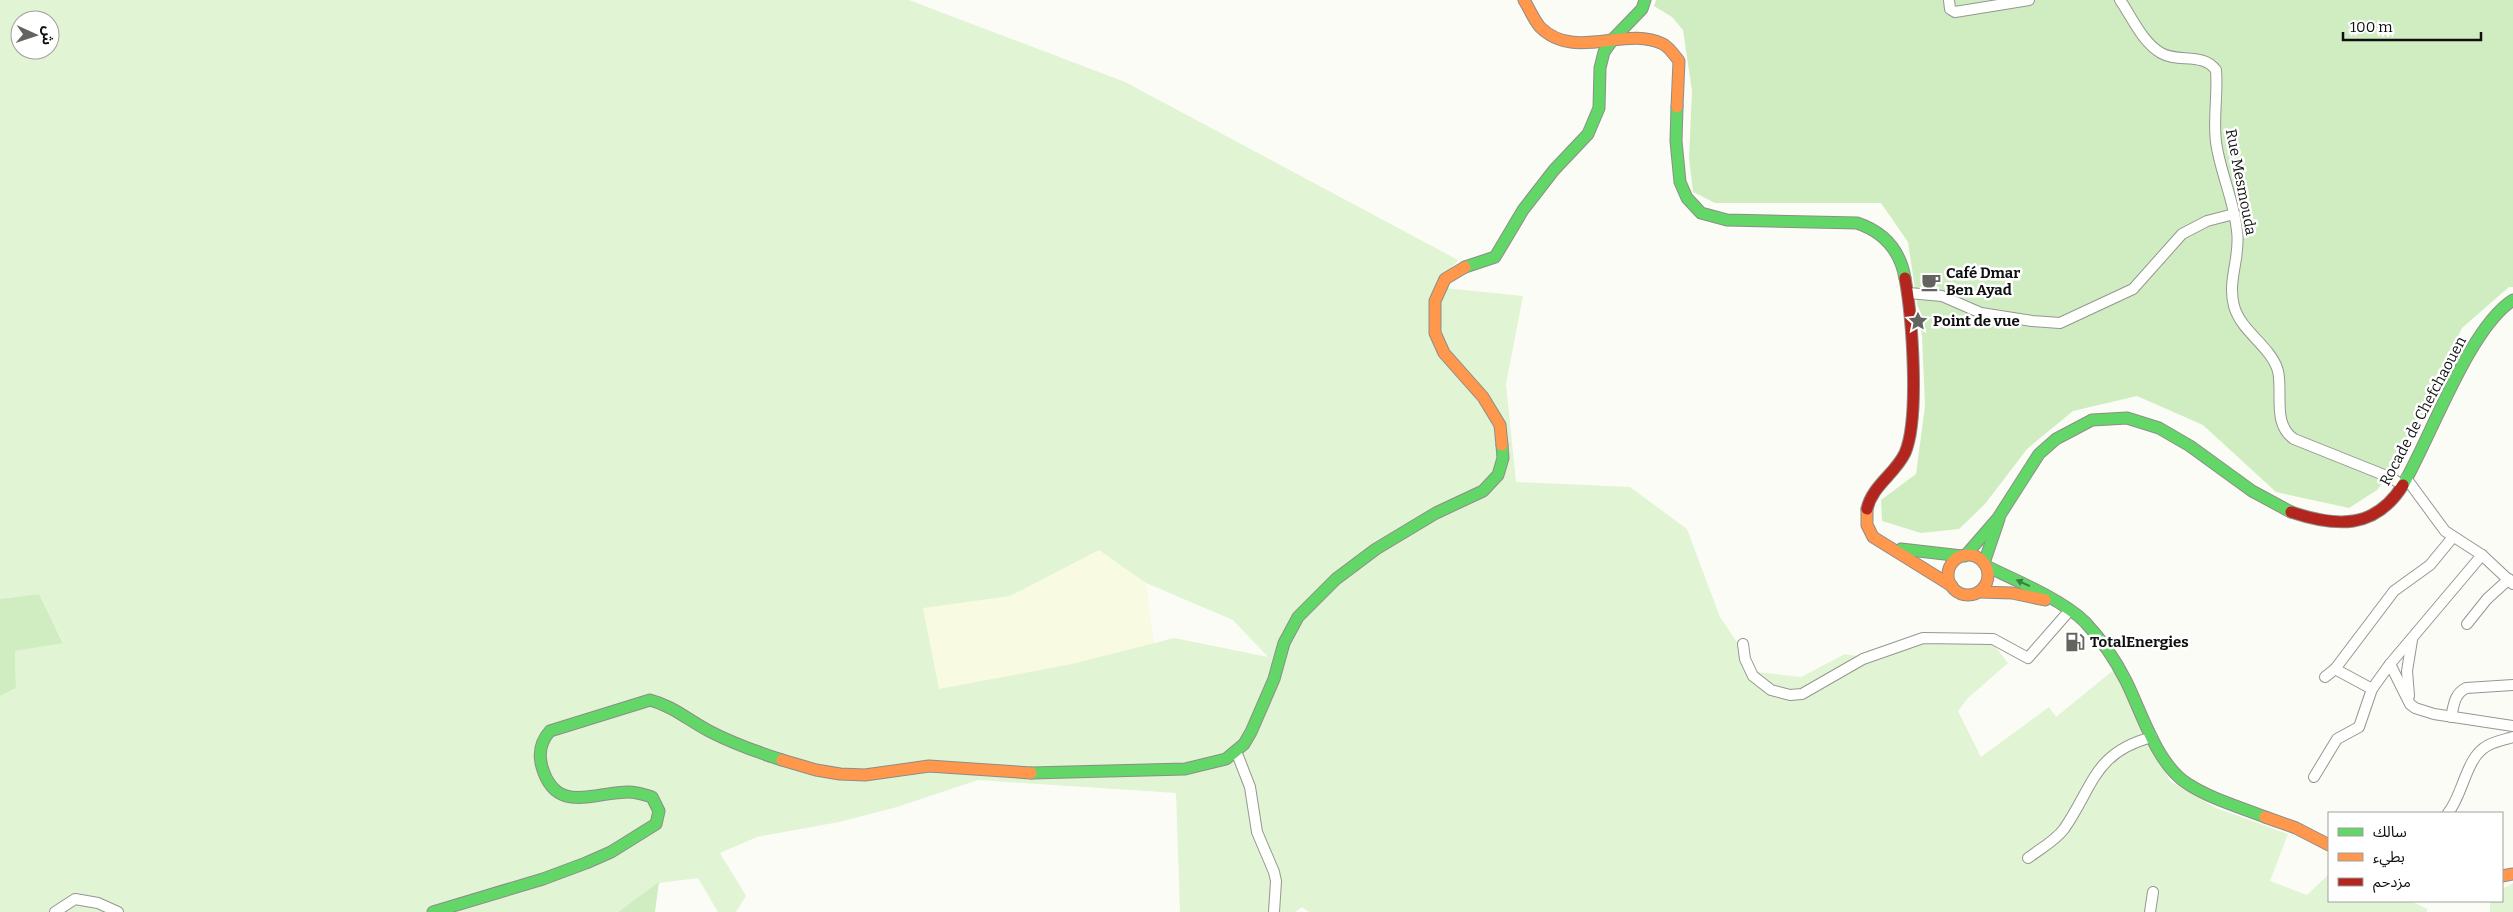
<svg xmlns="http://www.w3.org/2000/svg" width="2513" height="912" font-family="Bitter,'Noto Sans Arabic',serif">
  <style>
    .farmland { fill: #f8fae1 }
    .green { fill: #e1f4d4; fill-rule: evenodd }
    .forest { fill: #cfedc1 }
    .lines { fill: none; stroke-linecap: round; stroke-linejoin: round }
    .street-casing { stroke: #969694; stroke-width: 12 }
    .fast-casing { stroke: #8d8d8a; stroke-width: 13 }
    .slow-casing { stroke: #8d8d8a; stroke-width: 13 }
    .jam-casing { stroke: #8d8d8a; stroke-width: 13 }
    .street { stroke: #fffffe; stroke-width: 10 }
    .fast { stroke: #63d668; stroke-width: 11 }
    .slow { stroke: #ff974d; stroke-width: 11 }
    .jam { stroke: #b3261e; stroke-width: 11 }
    .oneway { fill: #3e7d40 }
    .labels { text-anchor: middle; stroke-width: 5; stroke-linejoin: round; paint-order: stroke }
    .street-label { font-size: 15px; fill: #101010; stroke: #fff }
    .poi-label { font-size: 15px; font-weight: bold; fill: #101010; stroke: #fff; text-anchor: start }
  </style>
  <rect width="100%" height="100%" fill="#fcfcf6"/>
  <path class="farmland" d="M 1099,550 L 1146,583 L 1154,643 L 1072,664 L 939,690 L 923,607 L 1012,595 Z"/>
  <g class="green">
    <path d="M 0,0 L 909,0 L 1125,82 L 1458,260 L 1435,287 L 1523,296 L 1506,384 L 1516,482 L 1630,487 L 1687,529 L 1720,617 L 1757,672 L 1801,677 L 1845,654 L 1879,660 L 1925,640 L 1993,644 L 2008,663 L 1968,698 L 1958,711 L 1981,757 L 2049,707 L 2056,717 L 2116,668 L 2142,729 L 2170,781 L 2216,808 L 2288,834 L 2270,881 L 2307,895 L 2329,874 L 2329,901 L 2411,901 L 2427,909 L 2427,912 L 1309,912 L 1302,907 L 1295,912 L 1180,912 L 1176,793 L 978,780 L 897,807 L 839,822 L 757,837 L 720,853 L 746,896 L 736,912 L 718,912 L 698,878 L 659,883 L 618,912 L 0,912 L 0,696 L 16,688 L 15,651 L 63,642 L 39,594 L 0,599 ZM 20,20 L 50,20 L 50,50 L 20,50 ZM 1099,550 L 1146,583 L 1233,620 L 1268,657 L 1174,638 L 1072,664 L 939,689 L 923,608 L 1010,596 Z"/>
    <path d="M 2513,883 L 2513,912 L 2490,912 L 2490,901 L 2502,901 L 2502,889 Z"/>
  </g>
  <g class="forest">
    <path d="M 1656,0 L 2513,0 L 2513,287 L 2509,287 L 2462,328 L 2409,447 L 2377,490 L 2349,508 L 2276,492 L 2203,425 L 2137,396 L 2073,411 L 2027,449 L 1985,504 L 1959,529 L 1921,533 L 1882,521 L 1881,500 L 1916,474 L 1925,406 L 1922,336 L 1908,242 L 1881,203 L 1715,203 L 1693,192 L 1689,158 L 1692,91 L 1683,30 L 1672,17 L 1654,6 Z"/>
    <path d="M 39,594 L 63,643 L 15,651 L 16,688 L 0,696 L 0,599 Z"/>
    <path d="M 659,882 L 655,912 L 618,912 Z"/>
  </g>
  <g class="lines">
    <defs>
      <g id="street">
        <path d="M 1949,0 L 1950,9 L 1955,12 L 2029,0"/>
        <path d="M 2120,0 C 2132,17 2142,42 2161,53 C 2178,63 2203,52 2216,70 C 2218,94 2213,118 2216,142 C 2220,172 2234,200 2237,231 C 2241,256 2227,280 2234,306 C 2241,332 2271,346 2278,371 C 2283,393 2272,424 2294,439 L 2389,477 L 2403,485"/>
        <path d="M 1909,293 L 1942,296 L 1981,313 L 2032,321 L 2060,323 L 2133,289 L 2182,234 L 2207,221 L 2234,214"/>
        <path d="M 2406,478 L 2445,531 L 2482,555 L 2513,584"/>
        <path d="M 2467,624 L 2487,599 L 2509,579"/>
        <path d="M 1743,644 L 1745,659 L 1753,676 L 1771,690 L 1790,695 L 1802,694 L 1863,659 L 1923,638 L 1993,639 L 2028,658 L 2070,610"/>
        <path d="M 2390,664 L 2482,555"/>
        <path d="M 2335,669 L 2372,689"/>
        <path d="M 2325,677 L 2335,669 L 2394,591 L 2430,565 L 2453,537"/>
        <path d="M 2409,696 L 2407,671 L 2412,640"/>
        <path d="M 2451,717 C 2454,705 2454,694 2466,688 L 2513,685"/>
        <path d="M 1236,751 L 1250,787 L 1257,832 L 1274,872 L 1276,881 L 1274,912"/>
        <path d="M 2314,777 L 2337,739 L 2359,727 L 2372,689 L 2390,664 L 2410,704 L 2415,708 L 2434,714 L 2513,726"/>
        <path d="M 2448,813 C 2463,795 2466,757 2487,746 C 2495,741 2504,740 2513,737"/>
        <path d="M 2028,858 C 2040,849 2055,841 2064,829 C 2094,786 2093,753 2152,737"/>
        <path d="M 55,912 L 75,899 L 98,903 L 118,912"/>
        <path d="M 2150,912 L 2153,892"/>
      </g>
      <g id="fast">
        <path d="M 1677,107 L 1676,141 L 1680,182 L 1687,198 L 1701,213 L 1727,220 L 1857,223 C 1884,232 1900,250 1905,278"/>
        <path d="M 1465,267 L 1495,257 L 1523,210 L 1554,170 L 1588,134 L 1599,108 L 1600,68 L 1604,52 L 1614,38 L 1642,9 L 1645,0"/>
        <path d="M 2403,485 C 2431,437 2469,328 2513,300"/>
        <path d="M 1901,549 L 1962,556"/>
        <path d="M 1965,556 L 1998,518 L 2039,454 L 2056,439 L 2092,420 L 2127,418 L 2159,428 L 2190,446 L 2252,491 L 2291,512"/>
        <path d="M 1984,563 L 1999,519"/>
        <path d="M 1986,566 C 2015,580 2063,600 2085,622 C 2101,639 2116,661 2126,681 C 2142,713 2157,765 2188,784 C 2211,799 2240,807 2265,817"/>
        <path d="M 1031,773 L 1185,769 L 1226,759 L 1244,744 L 1251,732 L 1274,679 L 1284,643 L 1298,617 L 1336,579 L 1376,549 L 1436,513 L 1483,491 L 1498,475 L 1503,458 L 1502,445"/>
        <path d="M 433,912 L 543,879 L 586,863 L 611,852 L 656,824 L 659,811 L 652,797 C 645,795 637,792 629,792 C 593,792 556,815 542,767 C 538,753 541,741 550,731 L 650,700 C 673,706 688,720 709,731 C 732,743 757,752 782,760"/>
      </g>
      <g id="slow">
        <path d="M 1524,0 C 1529,8 1534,20 1540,27 C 1575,62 1625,25 1663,44 C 1669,47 1675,56 1679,61 L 1677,107"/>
        <path d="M 1465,267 L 1445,279 L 1435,301 L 1435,333 L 1444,353 L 1483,397 L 1500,425 L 1502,445"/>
        <path d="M 1867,509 L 1867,525 L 1873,537 L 1952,586"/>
        <circle cx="1968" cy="575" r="20"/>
        <path d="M 1979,592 L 2012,593 L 2045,600"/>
        <path d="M 782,760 L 816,770 L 840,774 L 865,775 L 929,766 L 1031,773"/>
        <path d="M 2265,817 L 2296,828 L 2329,845"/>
        <path d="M 2502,876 L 2513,874"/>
      </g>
      <g id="jam">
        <path d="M 1867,509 C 1872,486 1895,474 1905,453 C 1920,418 1912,317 1905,278"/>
        <path d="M 2291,512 C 2336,527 2375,530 2403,485"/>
      </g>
    </defs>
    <use href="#street" class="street-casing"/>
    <use href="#fast" class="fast-casing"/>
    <use href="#slow" class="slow-casing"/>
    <use href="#jam" class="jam-casing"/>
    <use href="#street" class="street"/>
    <use href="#fast" class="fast"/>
    <use href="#slow" class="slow"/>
    <use href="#jam" class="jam"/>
  </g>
  <defs><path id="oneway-solid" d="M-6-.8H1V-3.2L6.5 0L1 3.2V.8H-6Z" transform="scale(1.25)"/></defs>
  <use class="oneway" href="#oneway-solid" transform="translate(2023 583) rotate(-155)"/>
  <defs>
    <symbol id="cafe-bare" viewBox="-9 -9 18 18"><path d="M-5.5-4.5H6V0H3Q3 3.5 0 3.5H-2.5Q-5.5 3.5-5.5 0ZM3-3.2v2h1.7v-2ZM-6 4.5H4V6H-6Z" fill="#636360" stroke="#fff" stroke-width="2.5" paint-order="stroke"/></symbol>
    <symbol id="sight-bare" viewBox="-9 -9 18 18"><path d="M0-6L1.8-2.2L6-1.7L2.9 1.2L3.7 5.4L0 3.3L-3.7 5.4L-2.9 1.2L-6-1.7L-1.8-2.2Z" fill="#636360" stroke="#fff" stroke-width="2.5" paint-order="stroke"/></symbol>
    <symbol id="fuel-bare" viewBox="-9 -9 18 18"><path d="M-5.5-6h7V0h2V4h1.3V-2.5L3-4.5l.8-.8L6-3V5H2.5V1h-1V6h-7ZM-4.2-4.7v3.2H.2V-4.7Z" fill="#636360" stroke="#fff" stroke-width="2.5" paint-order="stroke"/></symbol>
  </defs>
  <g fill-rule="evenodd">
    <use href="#cafe-bare" x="1917" y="268" width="28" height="28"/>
    <use href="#sight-bare" x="1904" y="307" width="28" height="28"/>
    <use href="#fuel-bare" x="2061" y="628" width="28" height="28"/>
  </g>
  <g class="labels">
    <g class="street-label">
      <text transform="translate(2241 182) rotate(79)" y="5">Rue Mesmouda</text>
      <text transform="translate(2423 411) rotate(-62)" y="5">Rocade de Chefchaouen</text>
    </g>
    <g class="poi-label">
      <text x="1946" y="278">Café Dmar<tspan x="1946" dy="17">Ben Ayad</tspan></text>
      <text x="1933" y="326">Point de vue</text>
      <text x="2090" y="647">TotalEnergies</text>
    </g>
  </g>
  <rect x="2328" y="812" width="175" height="90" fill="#ffffff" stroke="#9f9f9f"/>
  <rect x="2338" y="828" width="25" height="8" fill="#63d668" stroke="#9f9f9f"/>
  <text x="2373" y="837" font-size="15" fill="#101010">سالك</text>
  <rect x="2338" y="853" width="25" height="8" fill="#ff974d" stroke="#9f9f9f"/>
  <text x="2373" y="862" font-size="15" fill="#101010">بطيء</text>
  <rect x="2338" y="878" width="25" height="8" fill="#b3261e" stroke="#9f9f9f"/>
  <text x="2373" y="887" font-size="15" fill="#101010">مزدحم</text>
  <g transform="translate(35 35) rotate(93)"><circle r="24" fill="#ffffff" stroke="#9f9f9f"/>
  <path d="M0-4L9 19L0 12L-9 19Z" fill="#636360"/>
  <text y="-8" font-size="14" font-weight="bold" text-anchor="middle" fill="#101010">ش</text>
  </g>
  <path d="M2343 32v8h138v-8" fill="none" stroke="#101010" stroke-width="2.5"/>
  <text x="2350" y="32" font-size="15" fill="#101010" stroke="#ffffff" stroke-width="4" paint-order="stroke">100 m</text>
</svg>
